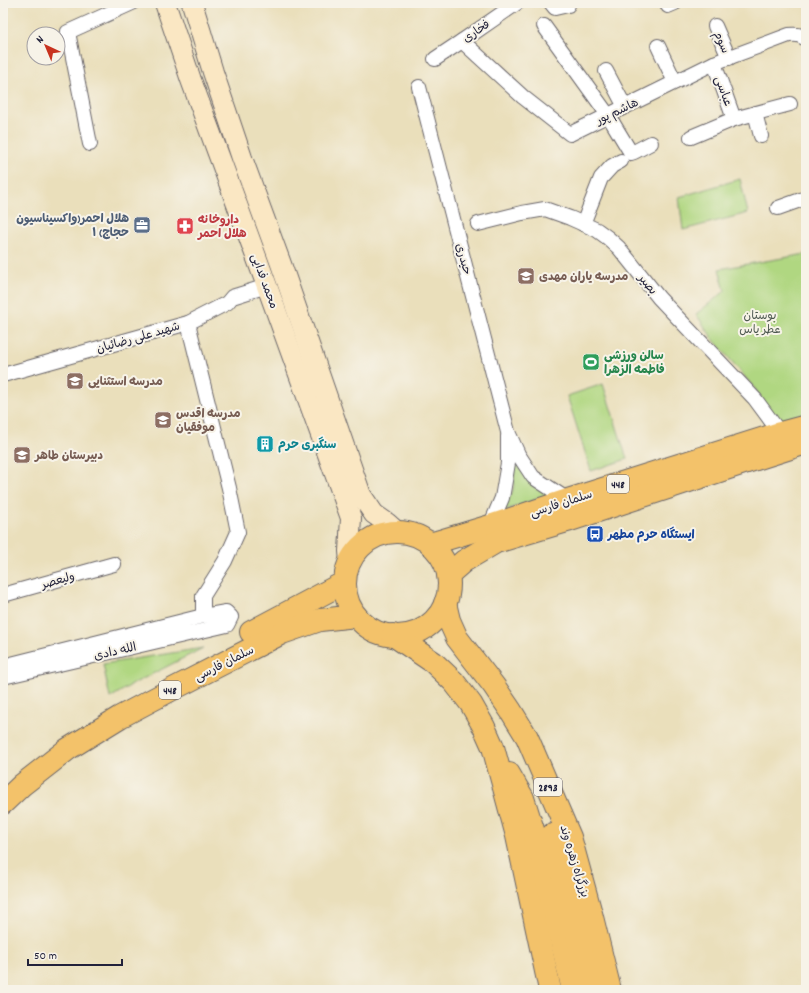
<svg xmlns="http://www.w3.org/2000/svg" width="809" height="993" font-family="Dekko,'Playpen Sans Arabic',sans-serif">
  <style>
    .green { fill: #b0d781; stroke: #697c5e }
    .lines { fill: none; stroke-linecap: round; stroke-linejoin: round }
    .street-casing { stroke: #686468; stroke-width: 16 }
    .secondary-casing { stroke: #686468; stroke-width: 22 }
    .primary-casing { stroke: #686468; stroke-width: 24 }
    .highway-casing { stroke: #686468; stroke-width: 24 }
    .street { stroke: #fff; stroke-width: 14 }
    .secondary { stroke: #fae7c3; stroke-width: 20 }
    .primary { stroke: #f3c26a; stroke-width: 22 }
    .highway { stroke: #f3c26a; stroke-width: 22 }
    .labels { text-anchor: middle; stroke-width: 4; stroke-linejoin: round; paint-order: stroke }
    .shield { fill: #f7f3e8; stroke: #62616f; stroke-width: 1 }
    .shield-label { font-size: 11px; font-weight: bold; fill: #22223b }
    .street-label { font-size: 12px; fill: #22223b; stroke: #f7f3e8 }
    .service-label { font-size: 12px; font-weight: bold; fill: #4e5e75; stroke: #f7f3e8; text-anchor: end }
    .health-label { font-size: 12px; font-weight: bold; fill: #be3a42; stroke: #f7f3e8; text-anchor: start }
    .education-label { font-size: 12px; font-weight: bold; fill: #785e54; stroke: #f7f3e8; text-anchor: start }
    .park-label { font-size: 12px; fill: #4d5850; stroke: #f7f3e8 }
    .leisure-label { font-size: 12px; font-weight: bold; fill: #27864d; stroke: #f7f3e8; text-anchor: start }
    .culture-label { font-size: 12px; font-weight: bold; fill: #0d838f; stroke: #f7f3e8; text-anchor: start }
    .transit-label { font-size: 12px; font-weight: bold; fill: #164399; stroke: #f7f3e8; text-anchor: start }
  </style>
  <rect width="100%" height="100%" fill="#f7f3e8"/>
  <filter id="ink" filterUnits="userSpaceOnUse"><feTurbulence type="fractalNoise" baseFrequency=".025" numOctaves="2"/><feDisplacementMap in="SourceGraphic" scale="8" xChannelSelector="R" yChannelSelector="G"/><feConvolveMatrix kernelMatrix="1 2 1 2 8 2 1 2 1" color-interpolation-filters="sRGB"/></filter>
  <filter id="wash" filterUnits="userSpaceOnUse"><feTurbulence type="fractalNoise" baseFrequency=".012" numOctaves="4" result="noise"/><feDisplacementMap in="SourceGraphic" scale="16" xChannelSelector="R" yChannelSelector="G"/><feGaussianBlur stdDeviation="0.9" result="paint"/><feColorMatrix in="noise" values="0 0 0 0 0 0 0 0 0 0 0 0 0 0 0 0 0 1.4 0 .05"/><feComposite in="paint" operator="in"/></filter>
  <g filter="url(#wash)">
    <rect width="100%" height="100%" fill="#eadfbb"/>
    <g class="green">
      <path d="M 740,179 L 748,213 L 683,230 L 679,197 Z"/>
      <path d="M 806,254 L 806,419 L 777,422 L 755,389 L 713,339 L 696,314 L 725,291 L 719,269 Z"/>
      <path d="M 603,384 L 627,459 L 591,471 L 567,396 Z"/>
      <path d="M 516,463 L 532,484 L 537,488 L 551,494 L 506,510 L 503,509 C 504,503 509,500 511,495 C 515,486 514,475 514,465 Z"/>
      <path d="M 203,648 L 131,685 L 110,698 L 103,664 Z"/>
    </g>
  </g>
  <g filter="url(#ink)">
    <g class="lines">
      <defs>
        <g id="street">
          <path d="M 551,3 L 555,8 L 568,5"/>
          <path d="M 668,6 L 675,3"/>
          <path d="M 544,26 L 608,115 L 631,153 L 634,152 L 651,143"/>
          <path d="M 715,26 L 729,58"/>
          <path d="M 462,41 L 523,97 L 570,134 L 714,63 L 789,35 C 797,34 800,35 806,39"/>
          <path d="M 658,46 L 675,82"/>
          <path d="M 435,59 L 462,41 L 517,3"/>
          <path d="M 714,63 L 734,119"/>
          <path d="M 606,71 L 625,107"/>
          <path d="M 419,87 L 508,432 L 518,454 L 533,477 L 568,500"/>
          <path d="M 755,113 L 761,136"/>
          <path d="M 691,137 L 734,119 L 790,104"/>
          <path d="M 90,144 L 68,32 L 132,3"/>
          <path d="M 778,208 L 806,198"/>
          <path d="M 478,224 L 522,213 L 545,209 L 570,218 L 597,230 L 608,238 L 619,248 L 659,298 L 755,399 L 780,433"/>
          <path d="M 583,224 L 601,178 L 612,166 L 621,161"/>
          <path d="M 188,323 L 229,488 L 238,532 L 225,561 L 203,596 L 203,616"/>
          <path d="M 3,375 L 188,323 L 227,303 L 232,297 L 267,286"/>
          <path d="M 490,526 L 502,498 L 508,463 L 508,436"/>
          <path d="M 3,595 L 114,564"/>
          <path d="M 3,666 L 203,616 L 226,612 L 231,617 L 227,625 L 3,677"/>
        </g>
        <g id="secondary">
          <path d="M 165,3 L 191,80 L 267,286 L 351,518 L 349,551 L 350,563"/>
          <path d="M 192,3 L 213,72 L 242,158 L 281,264 L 361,495 L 374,514 L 387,523 L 397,532"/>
        </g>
        <g id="primary">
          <path d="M 430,544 L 490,526 L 568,500 L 780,433 L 806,426"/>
          <path d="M 448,575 L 464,561 L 496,542 L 567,521 L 762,457 L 806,443"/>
          <path d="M 251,632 L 345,582"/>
          <path d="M 3,803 L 22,785 L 68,749 L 120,717 L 169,691 L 282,633 L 320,620 L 356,616"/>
        </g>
        <g id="highway">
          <circle cx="397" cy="584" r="52"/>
          <path d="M 445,603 L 449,620 L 457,638 L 494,686 L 511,711 L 527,737 L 570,837 L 592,917 L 610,990"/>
          <path d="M 393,635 L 433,662 L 454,682 L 471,704 L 484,727 L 493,747 L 517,836 L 550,990"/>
          <path d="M 509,774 L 523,798 L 541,855 L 573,990"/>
          <path d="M 553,834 L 558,852 L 590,990"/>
        </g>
      </defs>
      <use href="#street" class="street-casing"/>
      <use href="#secondary" class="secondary-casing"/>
      <use href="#primary" class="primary-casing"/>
      <use href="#highway" class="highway-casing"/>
      <use href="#street" class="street"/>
      <use href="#secondary" class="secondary"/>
      <use href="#primary" class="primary"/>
      <use href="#highway" class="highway"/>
    </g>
  </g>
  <defs>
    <symbol id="office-square" viewBox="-11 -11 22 22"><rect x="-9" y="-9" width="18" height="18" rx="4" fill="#5c6f8a" stroke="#f7f3e8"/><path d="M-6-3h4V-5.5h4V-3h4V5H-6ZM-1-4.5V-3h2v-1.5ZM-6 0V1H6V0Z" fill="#fff"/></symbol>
    <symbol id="pharmacy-square" viewBox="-11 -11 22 22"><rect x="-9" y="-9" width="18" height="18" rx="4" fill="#e0444e" stroke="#f7f3e8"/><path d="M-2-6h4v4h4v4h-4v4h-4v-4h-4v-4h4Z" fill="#fff"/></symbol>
    <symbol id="school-square" viewBox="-11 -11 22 22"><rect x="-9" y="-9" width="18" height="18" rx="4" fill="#8d6e63" stroke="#f7f3e8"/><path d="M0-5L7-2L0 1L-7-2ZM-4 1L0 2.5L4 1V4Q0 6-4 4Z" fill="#fff"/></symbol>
    <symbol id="stadium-square" viewBox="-11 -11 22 22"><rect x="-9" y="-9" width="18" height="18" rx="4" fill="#2e9e5b" stroke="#f7f3e8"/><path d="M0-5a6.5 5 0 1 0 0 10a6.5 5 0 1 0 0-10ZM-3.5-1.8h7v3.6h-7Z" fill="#fff"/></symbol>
    <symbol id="building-square" viewBox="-11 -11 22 22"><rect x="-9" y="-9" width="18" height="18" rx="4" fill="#0f9aa8" stroke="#f7f3e8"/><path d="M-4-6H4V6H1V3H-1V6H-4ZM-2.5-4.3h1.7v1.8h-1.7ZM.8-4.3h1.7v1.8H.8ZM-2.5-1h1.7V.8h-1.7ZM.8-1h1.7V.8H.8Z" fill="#fff"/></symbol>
    <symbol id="bus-square" viewBox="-11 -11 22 22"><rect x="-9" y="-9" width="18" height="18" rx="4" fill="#1a4fb4" stroke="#f7f3e8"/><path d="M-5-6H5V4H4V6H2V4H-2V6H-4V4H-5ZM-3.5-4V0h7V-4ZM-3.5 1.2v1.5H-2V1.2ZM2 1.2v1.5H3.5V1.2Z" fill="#fff"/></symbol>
  </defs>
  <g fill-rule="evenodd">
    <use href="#office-square" x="132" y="215" width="20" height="20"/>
    <use href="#pharmacy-square" x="175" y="216" width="20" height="20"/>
    <use href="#school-square" x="516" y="266" width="20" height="20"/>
    <use href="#stadium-square" x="581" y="352" width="20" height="20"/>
    <use href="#school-square" x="65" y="371" width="20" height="20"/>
    <use href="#school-square" x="153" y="410" width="20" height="20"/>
    <use href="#building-square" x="255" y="434" width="20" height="20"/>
    <use href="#school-square" x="12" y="445" width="20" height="20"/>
    <use href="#bus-square" x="585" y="524" width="20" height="20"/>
  </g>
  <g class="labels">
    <g class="shield">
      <rect x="607" y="475" width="22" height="18" rx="3"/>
      <rect x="159" y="681" width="22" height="18" rx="3"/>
      <rect x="534" y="778" width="28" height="18" rx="3"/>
    </g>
    <g class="shield-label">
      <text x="618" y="488">448</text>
      <text x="170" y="694">448</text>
      <text x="548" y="791">2893</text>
    </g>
    <g class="street-label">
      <text transform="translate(476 31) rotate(-35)" y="4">فخاری</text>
      <text transform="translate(722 42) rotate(66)" y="4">سوم</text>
      <text transform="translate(724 91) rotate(70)" y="4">عباسی</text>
      <text transform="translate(617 111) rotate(-26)" y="4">هاشم پور</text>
      <text transform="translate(464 259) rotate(75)" y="4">حیدری</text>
      <text transform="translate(265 281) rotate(70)" y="4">محمد فدایی</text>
      <text transform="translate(648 284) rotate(51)" y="4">بصیر</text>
      <text transform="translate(138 337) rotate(-16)" y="4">شهید علی رضائیان</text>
      <text transform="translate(561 503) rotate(-18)" y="4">سلمان فارسی</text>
      <text transform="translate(58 580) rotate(-16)" y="4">ولیعصر</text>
      <text transform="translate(115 651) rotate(-13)" y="4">الله دادی</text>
      <text transform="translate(224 663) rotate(-27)" y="4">سلمان فارسی</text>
      <text transform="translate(575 861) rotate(73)" y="4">بزرگراه زهره وند</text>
    </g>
    <g class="service-label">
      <text x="129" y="222">هلال احمر(واکسیناسیون<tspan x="129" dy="14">حجاج) ۱</tspan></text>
    </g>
    <g class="health-label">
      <text x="198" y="223">داروخانه<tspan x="198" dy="14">هلال احمر</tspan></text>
    </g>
    <g class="education-label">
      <text x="539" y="280">مدرسه یاران مهدی</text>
      <text x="88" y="385">مدرسه استثنایی</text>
      <text x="176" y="417">مدرسه اقدس<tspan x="176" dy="14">موفقیان</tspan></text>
      <text x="35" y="459">دبیرستان طاهر</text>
    </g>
    <g class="park-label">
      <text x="760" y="319">بوستان<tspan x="760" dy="14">عطر یاس</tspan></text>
    </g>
    <g class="leisure-label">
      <text x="604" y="359">سالن ورزشی<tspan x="604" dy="14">فاطمه الزهرا</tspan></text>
    </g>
    <g class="culture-label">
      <text x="278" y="448">سنگبری حرم</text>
    </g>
    <g class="transit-label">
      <text x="608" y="538">ایستگاه حرم مطهر</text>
    </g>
  </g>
  <rect width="809" height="993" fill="none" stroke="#f7f3e8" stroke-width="16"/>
  <g transform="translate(46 46) rotate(316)"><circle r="19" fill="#f7f3e8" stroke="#a29fa3"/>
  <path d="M0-3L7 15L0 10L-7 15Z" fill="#c8321e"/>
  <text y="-6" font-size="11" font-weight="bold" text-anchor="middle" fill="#22223b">N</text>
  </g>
  <path d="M28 959v6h94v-6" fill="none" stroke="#22223b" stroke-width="2"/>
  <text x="34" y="959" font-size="12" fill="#22223b" stroke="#f7f3e8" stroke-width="3" paint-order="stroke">50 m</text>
</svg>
